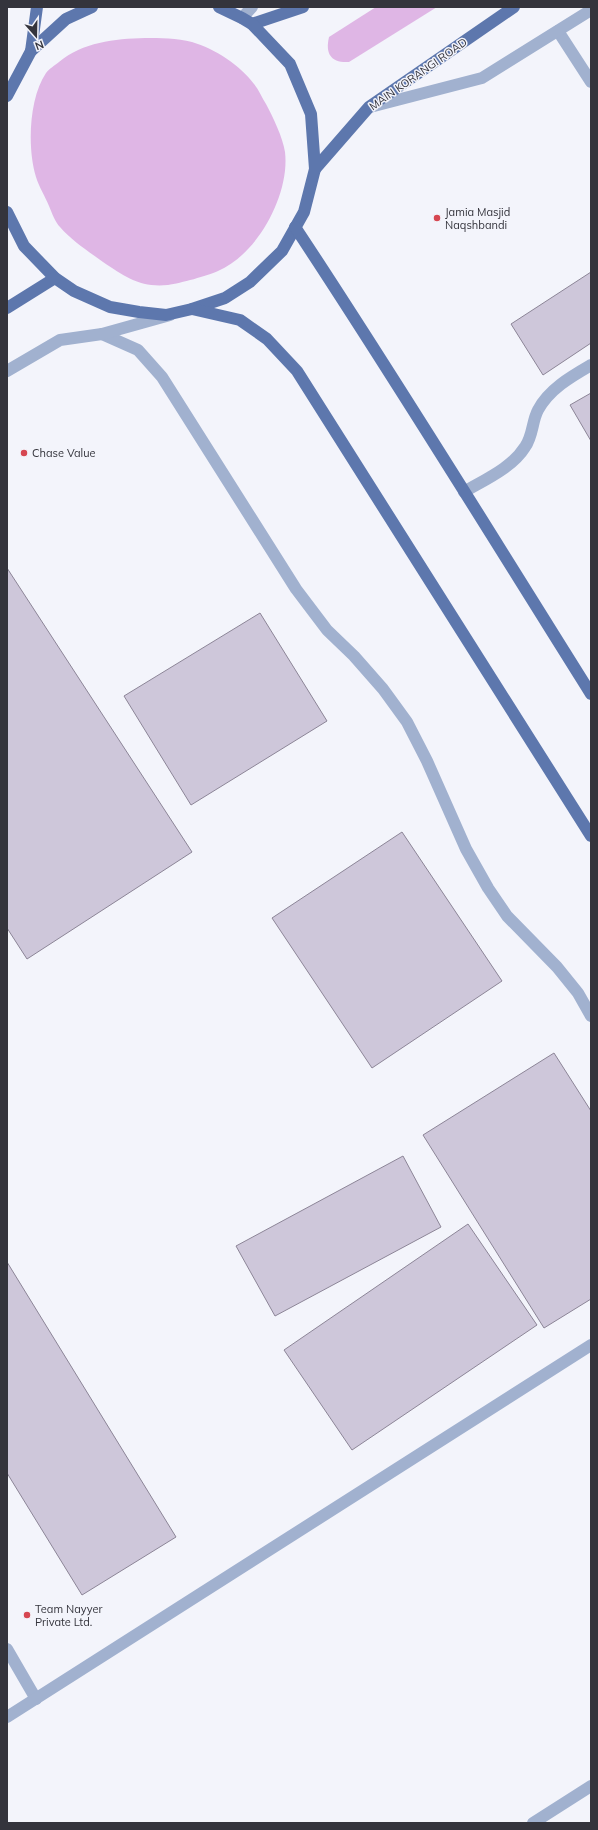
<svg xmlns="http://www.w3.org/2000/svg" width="598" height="1830" font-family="Mulish,sans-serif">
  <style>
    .green { fill: #dfb6e5 }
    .building { fill: #cec7da; stroke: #8c8597 }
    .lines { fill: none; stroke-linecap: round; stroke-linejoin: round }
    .minor { stroke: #a1b1cf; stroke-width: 12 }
    .major { stroke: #5d77ad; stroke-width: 12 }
    .poi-dot { fill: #d64651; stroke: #f3f4fb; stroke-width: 1.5 }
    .labels { text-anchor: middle; stroke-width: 3; stroke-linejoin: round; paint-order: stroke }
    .street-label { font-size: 11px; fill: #34343c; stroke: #f3f4fb }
    .poi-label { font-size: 11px; fill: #34343c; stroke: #f3f4fb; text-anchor: start }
  </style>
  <rect width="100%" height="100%" fill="#f3f4fb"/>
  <g class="green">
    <path d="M 376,7 L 437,7 L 349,62 C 331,63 325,54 329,37 Z"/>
    <path d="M 145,38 C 160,38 177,38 192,42 C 215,49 240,65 254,84 C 259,90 262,98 266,104 C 273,117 283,138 285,152 C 290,194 258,254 218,271 C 207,276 181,283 168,285 C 141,288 125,277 103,262 C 88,251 72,241 60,227 C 55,222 52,213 49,206 C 45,196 39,187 36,177 C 27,148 29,98 46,73 C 49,69 55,65 59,62 C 83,42 114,39 145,38 Z"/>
  </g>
  <g class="building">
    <path d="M 591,272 L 591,343 L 543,375 L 511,324 Z"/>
    <path d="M 591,393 L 591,441 L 570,405 Z"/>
    <path d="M 7,568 L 192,852 L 27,959 L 7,928 Z"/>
    <path d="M 260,613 L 327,721 L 191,805 L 124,696 Z"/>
    <path d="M 402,832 L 502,981 L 372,1068 L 272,918 Z"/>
    <path d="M 554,1053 L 591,1111 L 591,1299 L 544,1328 L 423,1135 Z"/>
    <path d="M 403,1156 L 441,1227 L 275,1316 L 236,1246 Z"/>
    <path d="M 468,1224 L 537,1325 L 352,1450 L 284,1350 Z"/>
    <path d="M 7,1262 L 176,1537 L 82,1595 L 7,1473 Z"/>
  </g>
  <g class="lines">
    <g class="minor">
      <path d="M 242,18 L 252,7"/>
      <path d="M 558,31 L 591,82"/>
      <path d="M 370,107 L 482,78 L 591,10"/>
      <path d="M 102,334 L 138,350 L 162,377 L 296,589 L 327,630 L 354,656 L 383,689 L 407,722 L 427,761 L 466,849 L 488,888 L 507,916 L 557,967 L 578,993 L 591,1016"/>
      <path d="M 7,371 L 60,340 L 102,334 L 170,315"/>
      <path d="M 464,492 C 484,480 512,468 525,447 C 533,436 532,421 538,410 C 549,389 572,376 591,365"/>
      <path d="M 7,1649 L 36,1699"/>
      <path d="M 7,1717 L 591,1345"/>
      <path d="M 533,1823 L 591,1786"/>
    </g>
    <g class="major">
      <path d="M 252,24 L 303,7"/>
      <path d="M 31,51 L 37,7"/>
      <path d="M 7,96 L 31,51 L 66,19 L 92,7"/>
      <path d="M 315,169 L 369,107 L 514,7"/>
      <path d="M 7,212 L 24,246 L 55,278 L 74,291 L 110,307 L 139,312 L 166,315 L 192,309 L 225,298 L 250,282 L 282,251 L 304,212 L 315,169 L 311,114 L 290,64 L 252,24 L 242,18 L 219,7"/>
      <path d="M 295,227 C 397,381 493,538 591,694"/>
      <path d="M 7,308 L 55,278"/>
      <path d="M 192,309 L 240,320 L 267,339 L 297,371 L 591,836"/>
    </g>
  </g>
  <g class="poi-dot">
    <circle cx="437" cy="218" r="4"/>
    <circle cx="24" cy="453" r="4"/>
    <circle cx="27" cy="1615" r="4"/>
  </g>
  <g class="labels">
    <g class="street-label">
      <text transform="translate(418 74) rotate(-35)" y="4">MAIN KORANGI ROAD</text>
    </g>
    <g class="poi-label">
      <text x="445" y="216">Jamia Masjid<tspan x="445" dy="13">Naqshbandi</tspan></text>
      <text x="32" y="457">Chase Value</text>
      <text x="35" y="1613">Team Nayyer<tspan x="35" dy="13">Private Ltd.</tspan></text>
    </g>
  </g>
  <rect width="598" height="1830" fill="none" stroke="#34343c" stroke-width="16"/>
  <g transform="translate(36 36) rotate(160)" stroke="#f3f4fb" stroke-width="3" paint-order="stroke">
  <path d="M0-3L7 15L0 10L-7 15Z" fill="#34343c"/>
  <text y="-6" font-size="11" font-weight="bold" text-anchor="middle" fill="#34343c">N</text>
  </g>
</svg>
